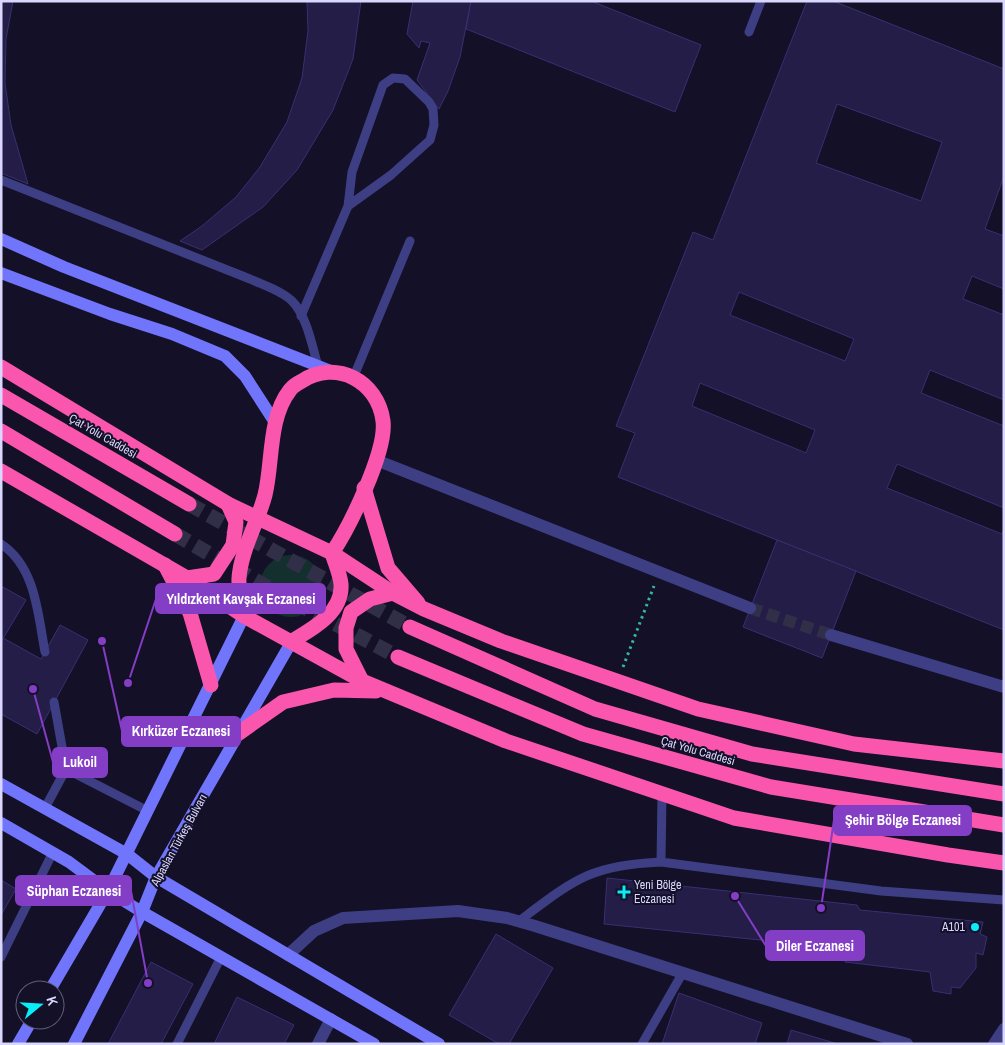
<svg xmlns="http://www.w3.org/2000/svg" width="1005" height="1045" font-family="'Archivo Narrow',sans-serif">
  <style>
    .green { fill: #13302e }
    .building { fill: #231d47; stroke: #393072; fill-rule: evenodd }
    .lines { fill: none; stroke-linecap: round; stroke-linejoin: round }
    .street-tunnel { stroke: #312e47; stroke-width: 12; stroke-dasharray: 12 6; stroke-linecap: butt }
    .highway-tunnel { stroke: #312e47; stroke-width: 15; stroke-dasharray: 15 8; stroke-linecap: butt }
    .path { stroke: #33b6a7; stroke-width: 3; stroke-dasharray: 2.5 4; stroke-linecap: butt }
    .lane { stroke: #3d3e84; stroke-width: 9 }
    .street { stroke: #3d3e84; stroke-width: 12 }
    .secondary { stroke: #7175fb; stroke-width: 12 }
    .highway { stroke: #fa56ad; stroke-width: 15 }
    .poi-dot { fill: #09edf8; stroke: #131027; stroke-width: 2 }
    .labels { text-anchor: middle; stroke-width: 4; stroke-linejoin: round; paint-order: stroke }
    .street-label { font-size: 12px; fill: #d9d7fe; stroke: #131027 }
    .poi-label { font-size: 12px; fill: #d9d7fe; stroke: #131027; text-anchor: start }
    .leader { fill: none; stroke: #843dc5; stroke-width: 2 }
    .callout-dot { fill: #843dc5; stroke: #131027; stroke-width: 2 }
    .callout { fill: #843dc5; stroke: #843dc5; stroke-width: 2 }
    .callout-label { font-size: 14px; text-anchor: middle; font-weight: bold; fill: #fff }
  </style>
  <rect width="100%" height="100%" fill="#131027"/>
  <circle class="green" cx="291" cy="586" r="31"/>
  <g class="building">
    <path d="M 1,1 L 13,1 L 6,39 L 5,83 L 11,125 L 28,184 L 1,173 Z"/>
    <path d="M 307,1 L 361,1 L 353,59 L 333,110 L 297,170 L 263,207 L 202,250 L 180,241 L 202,226 L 236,197 L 260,167 L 287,122 L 302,78 L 308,31 Z"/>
    <path d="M 413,1 L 471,1 L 460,57 L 448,91 L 439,109 L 417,80 L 430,43 L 421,41 L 419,48 L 407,34 Z"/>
    <path d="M 471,1 L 591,1 L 701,45 L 675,112 L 466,29 Z"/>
    <path d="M 807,1 L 833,1 L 1004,69 L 1004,176 L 985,229 L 1004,236 L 1004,289 L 972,276 L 963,299 L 1004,315 L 1004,400 L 930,370 L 921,393 L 1004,426 L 1004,508 L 897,464 L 887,488 L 1002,534 L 1004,529 L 1004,630 L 618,477 L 635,433 L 616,426 L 693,232 L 713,240 ZM 837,104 L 942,142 L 921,201 L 816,163 ZM 739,292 L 854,339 L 845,361 L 730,315 ZM 700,383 L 815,430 L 806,453 L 692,406 Z"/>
    <path d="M 777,540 L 856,571 L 822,658 L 743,627 Z"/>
    <path d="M 1,586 L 26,600 L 1,642 Z"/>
    <path d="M 60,625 L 88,640 L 37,734 L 1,714 L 1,642 L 3,638 L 41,659 Z"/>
    <path d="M 607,878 L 857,905 L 860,910 L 983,922 L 980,934 L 987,937 L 983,955 L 976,953 L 976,968 L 960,988 L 951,987 L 951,994 L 933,991 L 930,972 L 845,962 L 848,949 L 604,924 Z"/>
    <path d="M 1,880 L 16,889 L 1,915 Z"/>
    <path d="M 496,934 L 553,968 L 509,1044 L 499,1044 L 449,1015 Z"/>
    <path d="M 151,962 L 193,984 L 161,1044 L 108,1044 Z"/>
    <path d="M 679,993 L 762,1023 L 755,1044 L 662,1044 Z"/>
    <path d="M 237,997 L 294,1025 L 284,1044 L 214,1044 Z"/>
    <path d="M 791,1030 L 838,1044 L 787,1044 Z"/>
  </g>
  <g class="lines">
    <path class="street-tunnel" d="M 750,608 L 831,635"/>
    <g class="highway-tunnel">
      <path d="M 189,504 L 410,627"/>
      <path d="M 175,534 L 281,595 L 398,657"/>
    </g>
    <path class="path" d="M 623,667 L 654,586"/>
    <g class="lane">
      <path d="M 749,32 L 761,1"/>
      <path d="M 1,180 L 250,279 C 263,285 282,291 292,301 C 307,316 312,346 318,366"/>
      <path d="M 301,316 L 348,206 L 391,175 L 430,140 L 434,125 L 433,109 L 429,102 L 405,79 L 393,78 L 383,85 L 352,172 L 348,206"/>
      <path d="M 354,376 L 410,241"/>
      <path d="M 1,544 C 36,567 38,615 45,652"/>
      <path d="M 54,702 L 66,769"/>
      <path d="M 662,794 L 661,862 L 881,891 L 1004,900"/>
      <path d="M 45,808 L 66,769 L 148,811"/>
      <path d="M 519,921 C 574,880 590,865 661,862"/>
      <path d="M 1,957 L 53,852"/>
      <path d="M 177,1044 L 221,957"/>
      <path d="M 642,1044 L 682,974"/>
    </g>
    <g class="street">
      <path d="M 376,460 L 750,608"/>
      <path d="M 831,635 L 1004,687"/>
      <path d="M 288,955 L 314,931 L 343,918 L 458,911 L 507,918 L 535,926 L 907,1044"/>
      <path d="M 318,1044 L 331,1019"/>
      <path d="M 994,1044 L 1004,1029"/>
    </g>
    <g class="secondary">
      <path d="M 1,239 L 64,267 L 331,371"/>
      <path d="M 1,273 L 110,314 L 172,334 L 225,356 L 245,376 L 276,424"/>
      <path d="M 1,784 L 127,854 L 156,877 L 439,1044"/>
      <path d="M 1,823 L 69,862 L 108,891 L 142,912 L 374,1044"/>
      <path d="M 50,990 L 108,891 L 244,616"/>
      <path d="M 18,1044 L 32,1020"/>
      <path d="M 74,1044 L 142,912 L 156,877 L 292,641"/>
    </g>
    <g class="highway">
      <path d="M 1,367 L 228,504 L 332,553 L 393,593 L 424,609 L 501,641 L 698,709 L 854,744 L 1004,761"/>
      <path d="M 1,395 L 189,504"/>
      <path d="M 1,431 L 175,534"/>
      <path d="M 1,471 L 187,578 L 244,616 L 362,681 L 506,741 L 734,818 L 948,855 L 1004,863"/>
      <path d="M 364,488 L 388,568 L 418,603"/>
      <path d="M 165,565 L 190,613 L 211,685"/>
      <path d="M 187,578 L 214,574 L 233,545 L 236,522 L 228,504"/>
      <path d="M 244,616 C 243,604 238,590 239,578 C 241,550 258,522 265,495 C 273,462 268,418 290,390 C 293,386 298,383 302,381 C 336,359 378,381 383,421 C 387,451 349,528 332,553 C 335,563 340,574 341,584 C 343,613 312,629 292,641"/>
      <path d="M 410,627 L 595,709 L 752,754 L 1004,794"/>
      <path d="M 398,657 L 583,734 L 771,787 L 1004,825"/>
      <path d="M 362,681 L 346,649 L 346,628 L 351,612 L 370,599 L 393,593"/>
      <path d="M 239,733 L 283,702 L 334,690 L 376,691"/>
    </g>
  </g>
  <g class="poi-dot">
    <path d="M621.5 884.5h5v5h5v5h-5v5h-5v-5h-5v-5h5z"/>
    <circle cx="975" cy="927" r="5"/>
  </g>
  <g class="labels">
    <g class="street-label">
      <text transform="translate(103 436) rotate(30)" y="4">Çat Yolu Caddesi</text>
      <text transform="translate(698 751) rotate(16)" y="4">Çat Yolu Caddesi</text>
      <text transform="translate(179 840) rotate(-61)" y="4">Alpaslan Türkeş Bulvarı</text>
    </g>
    <g class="poi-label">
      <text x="634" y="889">Yeni Bölge<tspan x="634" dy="14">Eczanesi</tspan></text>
      <text x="965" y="931" text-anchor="end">A101</text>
    </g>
  </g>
  <path class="leader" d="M128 683L156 599M102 641L122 731M33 689L53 762M821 908L834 820M148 983L131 891M735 896L766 946"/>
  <g class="callout-dot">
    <circle cx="128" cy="683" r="5"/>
    <circle cx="102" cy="641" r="5"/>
    <circle cx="33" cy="689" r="5"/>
    <circle cx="821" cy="908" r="5"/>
    <circle cx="148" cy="983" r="5"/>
    <circle cx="735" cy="896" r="5"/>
  </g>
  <g class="callout">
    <rect x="156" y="584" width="169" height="29" rx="5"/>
    <rect x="122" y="717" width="118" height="29" rx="5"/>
    <rect x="53" y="748" width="54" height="29" rx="5"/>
    <rect x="834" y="806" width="137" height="29" rx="5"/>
    <rect x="16" y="876" width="115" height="29" rx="5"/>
    <rect x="766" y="931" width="98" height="29" rx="5"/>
  </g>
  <g class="callout-label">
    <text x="241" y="604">Yıldızkent Kavşak Eczanesi</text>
    <text x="181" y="736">Kırküzer Eczanesi</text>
    <text x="80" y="767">Lukoil</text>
    <text x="903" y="825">Şehir Bölge Eczanesi</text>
    <text x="74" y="896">Süphan Eczanesi</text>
    <text x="815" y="951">Diler Eczanesi</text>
  </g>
  <rect width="1005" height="1045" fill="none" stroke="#d9d7fe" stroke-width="5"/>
  <g transform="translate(40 1005) rotate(72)"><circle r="24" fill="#131027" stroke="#62607d"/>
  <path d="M0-4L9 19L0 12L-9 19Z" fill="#09edf8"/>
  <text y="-8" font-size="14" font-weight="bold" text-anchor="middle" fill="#d9d7fe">K</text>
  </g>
</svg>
